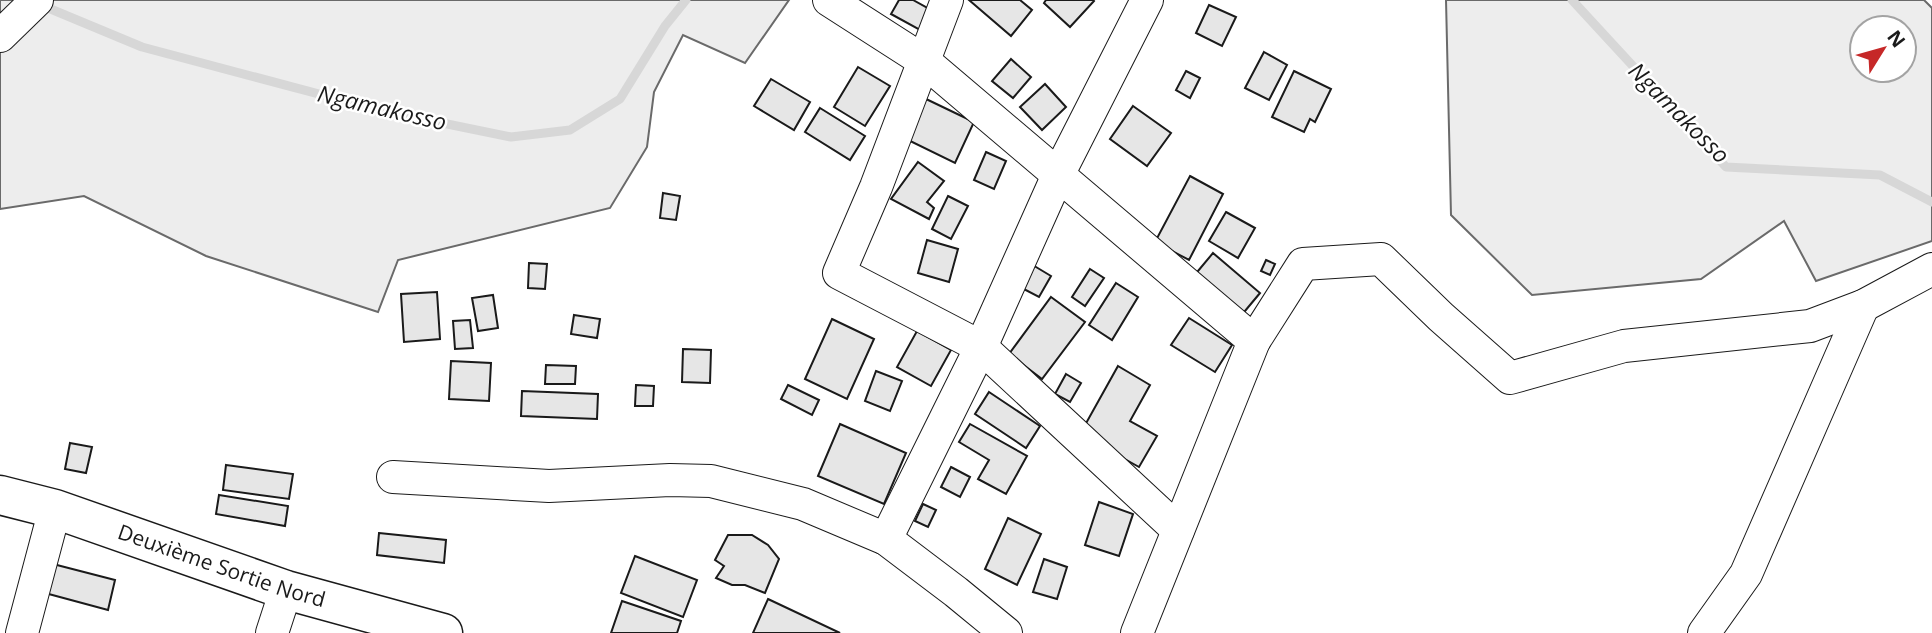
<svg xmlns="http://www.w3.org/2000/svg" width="1932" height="633" font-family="'Open Sans',sans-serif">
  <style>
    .green { fill: #ededed; stroke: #6a6a6a; stroke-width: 2; fill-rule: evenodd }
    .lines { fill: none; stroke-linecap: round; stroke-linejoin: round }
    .stream { stroke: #d7d7d7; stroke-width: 9 }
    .building { fill: #e6e6e6; stroke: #1a1a1a; stroke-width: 2 }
    .minor-casing { stroke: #1a1a1a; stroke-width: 34 }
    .major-casing { stroke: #1a1a1a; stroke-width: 41 }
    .minor { stroke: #fff; stroke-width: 32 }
    .major { stroke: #fff; stroke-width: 38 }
    .labels { text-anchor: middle; stroke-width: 5; stroke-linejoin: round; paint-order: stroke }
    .street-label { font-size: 21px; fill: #1a1a1a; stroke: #fff }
    .water-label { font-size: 23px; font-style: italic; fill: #1a1a1a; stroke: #fff }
  </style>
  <rect width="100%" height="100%" fill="#fff"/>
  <g class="green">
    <path d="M 0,0 L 789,0 L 745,63 L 683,35 L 654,92 L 647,147 L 610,208 L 398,260 L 378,312 L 206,256 L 84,196 L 0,209 Z"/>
    <path d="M 1446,0 L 1924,0 L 1932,8 L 1932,241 L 1816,281 L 1784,221 L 1701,279 L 1532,295 L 1451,215 ZM 1904,28 L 1904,70 L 1862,70 L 1862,28 Z"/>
  </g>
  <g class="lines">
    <g class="stream">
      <path d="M 1572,0 L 1726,167 L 1880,175 L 1932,202"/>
      <path d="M 41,5 L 142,47 L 379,110 L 511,137 L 570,130 L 620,99 L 665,26 L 686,0"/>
    </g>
  </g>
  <g class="building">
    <path d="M 899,0 L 913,0 L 931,10 L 920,30 L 891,14 Z"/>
    <path d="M 969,0 L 1020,0 L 1032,10 L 1011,36 Z"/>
    <path d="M 1046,0 L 1093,0 L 1094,1 L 1070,27 L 1044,3 Z"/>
    <path d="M 1209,5 L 1236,17 L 1222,46 L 1196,33 Z"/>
    <path d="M 1264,52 L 1287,65 L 1269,100 L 1245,88 Z"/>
    <path d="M 1011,59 L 1031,77 L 1013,98 L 992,81 Z"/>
    <path d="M 858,67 L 890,86 L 865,126 L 834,107 Z"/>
    <path d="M 1186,71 L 1200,78 L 1190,98 L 1176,90 Z"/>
    <path d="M 1294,71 L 1331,89 L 1315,122 L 1310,119 L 1304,132 L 1272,117 Z"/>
    <path d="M 771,79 L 810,102 L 794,130 L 754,106 Z"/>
    <path d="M 1045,84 L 1066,107 L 1042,130 L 1020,107 Z"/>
    <path d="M 924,98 L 974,122 L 955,163 L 904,138 Z"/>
    <path d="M 1133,106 L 1171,133 L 1147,166 L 1110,139 Z"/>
    <path d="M 820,108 L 865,136 L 850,160 L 805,132 Z"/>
    <path d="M 986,152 L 1006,161 L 994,189 L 974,180 Z"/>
    <path d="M 918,162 L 944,181 L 927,202 L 934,208 L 929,219 L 891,199 Z"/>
    <path d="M 1190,176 L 1223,194 L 1189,260 L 1155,242 Z"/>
    <path d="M 663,193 L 680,196 L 676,220 L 660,218 Z"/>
    <path d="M 948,196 L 968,206 L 951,239 L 932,229 Z"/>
    <path d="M 1226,212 L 1255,228 L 1238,258 L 1209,241 Z"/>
    <path d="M 927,240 L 958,249 L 949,282 L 918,273 Z"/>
    <path d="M 1213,253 L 1260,293 L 1240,317 L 1193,277 Z"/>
    <path d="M 1266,260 L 1275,264 L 1270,275 L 1261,271 Z"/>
    <path d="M 529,263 L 547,264 L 545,289 L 528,288 Z"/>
    <path d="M 1031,264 L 1051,276 L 1039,297 L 1018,286 Z"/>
    <path d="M 1090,269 L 1104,278 L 1085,306 L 1072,297 Z"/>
    <path d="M 1116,283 L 1138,297 L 1112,340 L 1089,325 Z"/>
    <path d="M 437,292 L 440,339 L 404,342 L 401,294 Z"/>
    <path d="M 493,295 L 498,328 L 478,331 L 472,298 Z"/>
    <path d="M 1051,297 L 1085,322 L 1042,379 L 1009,354 Z"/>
    <path d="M 574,315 L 600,319 L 597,338 L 571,334 Z"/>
    <path d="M 1189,318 L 1232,345 L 1215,372 L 1171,345 Z"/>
    <path d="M 832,319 L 874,339 L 847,399 L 805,379 Z"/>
    <path d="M 470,320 L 473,348 L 455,349 L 453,321 Z"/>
    <path d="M 917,331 L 951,350 L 931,386 L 897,367 Z"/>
    <path d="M 683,349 L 711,350 L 710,383 L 682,382 Z"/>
    <path d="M 451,361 L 491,363 L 489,401 L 449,399 Z"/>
    <path d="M 546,365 L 576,366 L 575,384 L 545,384 Z"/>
    <path d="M 1118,366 L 1150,385 L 1130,421 L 1157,436 L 1139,467 L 1080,434 Z"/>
    <path d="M 876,371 L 902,381 L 890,411 L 865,401 Z"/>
    <path d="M 1066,374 L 1081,383 L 1070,402 L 1055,394 Z"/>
    <path d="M 636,385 L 654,386 L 653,406 L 635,406 Z"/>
    <path d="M 788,385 L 819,400 L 812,415 L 781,399 Z"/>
    <path d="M 522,391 L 598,394 L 597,419 L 521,416 Z"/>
    <path d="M 989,392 L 1040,426 L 1026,448 L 975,414 Z"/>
    <path d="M 840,424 L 906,453 L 884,504 L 818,476 Z"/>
    <path d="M 970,424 L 1027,456 L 1006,494 L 978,479 L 989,460 L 959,442 Z"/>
    <path d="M 70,443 L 92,447 L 86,473 L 65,469 Z"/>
    <path d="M 226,465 L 293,474 L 289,499 L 223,490 Z"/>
    <path d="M 951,467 L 970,477 L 960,497 L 941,487 Z"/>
    <path d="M 219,495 L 288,506 L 285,526 L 216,514 Z"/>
    <path d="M 1099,502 L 1133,514 L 1119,556 L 1085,545 Z"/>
    <path d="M 923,504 L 936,510 L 928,527 L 915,521 Z"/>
    <path d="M 1008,518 L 1041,534 L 1017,585 L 985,569 Z"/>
    <path d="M 379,533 L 446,540 L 444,563 L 377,555 Z"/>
    <path d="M 728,535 L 752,535 L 768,545 L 779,559 L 765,593 L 745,585 L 732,585 L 716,578 L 724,566 L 715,560 Z"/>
    <path d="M 635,556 L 697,580 L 683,617 L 621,593 Z"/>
    <path d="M 1044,559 L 1067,567 L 1057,599 L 1033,592 Z"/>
    <path d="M 53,564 L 115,580 L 108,610 L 45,593 Z"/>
    <path d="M 768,599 L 840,633 L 753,633 Z"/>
    <path d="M 622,601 L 681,621 L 677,633 L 611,633 Z"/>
  </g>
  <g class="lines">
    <defs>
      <g id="minor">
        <path d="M 829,0 L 924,61 L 1254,341"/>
        <path d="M 947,0 L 876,187 L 839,273 L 981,347 L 1178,530"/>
        <path d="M 0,36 L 37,0"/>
        <path d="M 393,477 L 549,486 L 670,480 L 711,481 L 803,504 L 886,539 L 956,592 L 1006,633"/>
        <path d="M 886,539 L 981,347 L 1058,175 L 1147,0"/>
        <path d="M 22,633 L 55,509"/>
        <path d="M 272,633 L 286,590"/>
        <path d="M 1137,633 L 1254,341 L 1303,264 L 1381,259 L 1441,317 L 1510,378 L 1624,346 L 1810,326 L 1863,306 L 1932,269"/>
        <path d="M 1704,633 L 1746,574 L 1863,306"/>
      </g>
      <g id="major">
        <path id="s1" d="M 0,495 L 55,509 L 286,590 L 443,633"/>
      </g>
    </defs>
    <use href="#minor" class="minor-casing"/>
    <use href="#major" class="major-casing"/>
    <use href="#minor" class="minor"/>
    <use href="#major" class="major"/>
  </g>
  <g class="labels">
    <g class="street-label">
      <text dy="7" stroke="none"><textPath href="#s1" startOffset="233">Deuxième Sortie Nord</textPath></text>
    </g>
    <g class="water-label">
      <text transform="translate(382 108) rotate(13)" y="8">Ngamakosso</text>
      <text transform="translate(1679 113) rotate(45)" y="8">Ngamakosso</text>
    </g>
  </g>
  <g transform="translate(1883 49) rotate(53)"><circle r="33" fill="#ffffff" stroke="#a3a3a3" stroke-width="2"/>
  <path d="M0-5L12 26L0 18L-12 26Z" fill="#c62828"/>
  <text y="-10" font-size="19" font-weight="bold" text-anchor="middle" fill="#1a1a1a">N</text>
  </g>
</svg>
